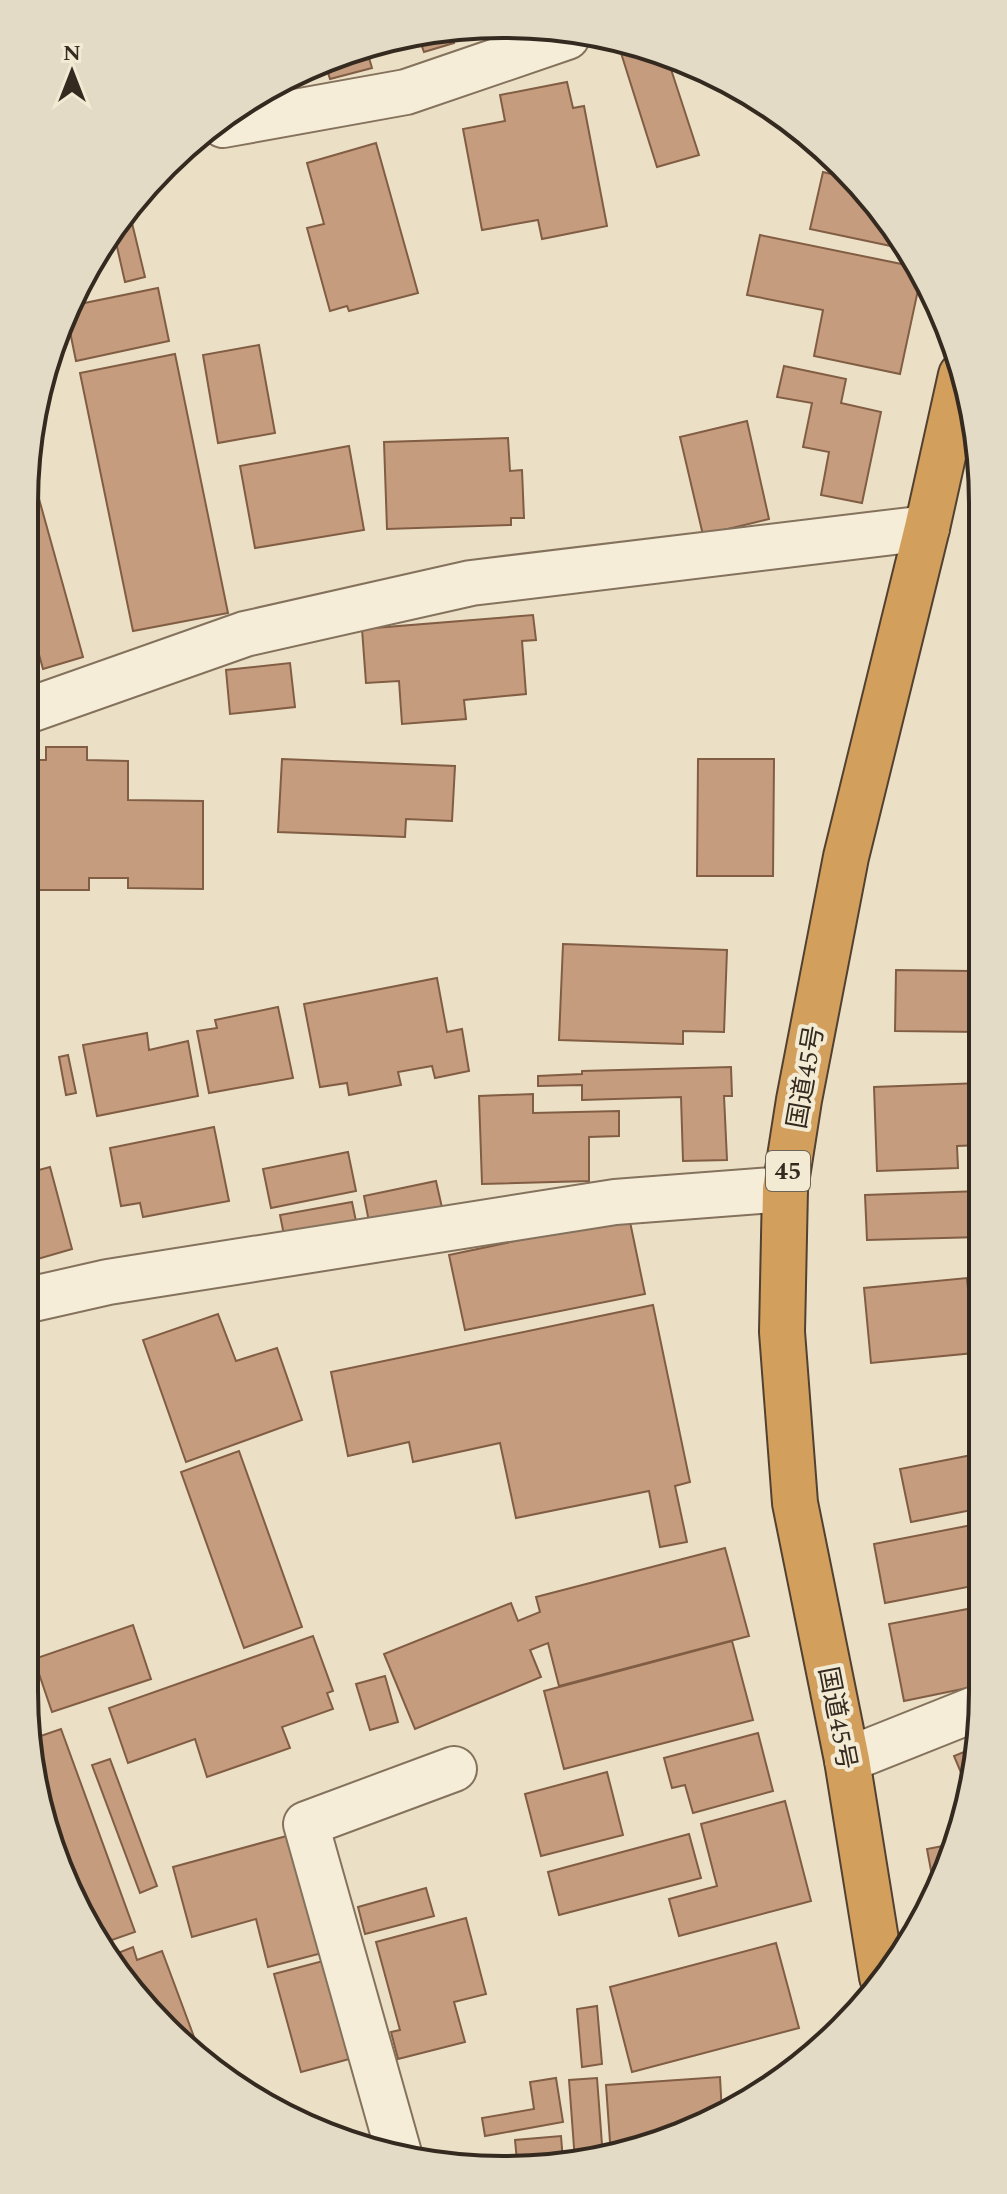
<svg xmlns="http://www.w3.org/2000/svg" width="1007" height="2194" font-family="Spectral,'Noto Sans JP',serif">
  <style>
    .building { fill: #c69c7e; stroke: #815d44; stroke-width: 2 }
    .lines { fill: none; stroke-linecap: round; stroke-linejoin: round }
    .street-casing { stroke: #84725d; stroke-width: 48 }
    .highway-casing { stroke: #524031; stroke-width: 48 }
    .street { stroke: #f6edd8; stroke-width: 44 }
    .highway { stroke: #d39f5d; stroke-width: 44 }
    .labels { text-anchor: middle; stroke-width: 8; stroke-linejoin: round; paint-order: stroke }
    .shield { fill: #f3ead4; stroke: #6e6455; stroke-width: 2 }
    .shield-label { font-size: 24px; font-weight: bold; fill: #352a1f }
    .street-label { font-size: 26px; fill: #352a1f; stroke: #f3ead4 }
    .rim { fill: none; stroke: #352a1f; stroke-width: 4 }
  </style>
  <rect width="100%" height="100%" fill="#ebe0c5"/>
  <g class="building">
    <path d="M 452,34 L 454,43 L 424,52 L 420,41 Z"/>
    <path d="M 633,50 L 667,57 L 699,155 L 657,167 L 621,53 Z"/>
    <path d="M 367,51 L 372,68 L 330,79 L 324,60 Z"/>
    <path d="M 567,82 L 573,108 L 584,106 L 607,226 L 542,239 L 538,220 L 482,230 L 463,129 L 505,121 L 500,95 Z"/>
    <path d="M 788,119 L 795,123 L 810,137 L 785,132 Z"/>
    <path d="M 376,143 L 418,293 L 349,311 L 347,306 L 330,311 L 307,228 L 324,224 L 307,163 Z"/>
    <path d="M 823,172 L 851,179 L 884,211 L 905,249 L 810,229 Z"/>
    <path d="M 132,223 L 145,277 L 125,282 L 115,238 L 124,225 Z"/>
    <path d="M 760,235 L 916,267 L 921,276 L 900,374 L 814,356 L 823,310 L 747,295 Z"/>
    <path d="M 158,288 L 169,341 L 76,361 L 66,312 L 70,306 Z"/>
    <path d="M 259,345 L 275,433 L 218,443 L 203,355 Z"/>
    <path d="M 175,354 L 228,613 L 133,631 L 80,373 Z"/>
    <path d="M 784,366 L 846,379 L 841,403 L 881,412 L 862,503 L 821,495 L 829,452 L 803,447 L 812,403 L 777,397 Z"/>
    <path d="M 747,421 L 769,519 L 703,535 L 680,437 Z"/>
    <path d="M 508,438 L 510,471 L 522,470 L 524,518 L 511,518 L 511,525 L 387,529 L 384,442 Z"/>
    <path d="M 349,446 L 364,530 L 255,548 L 240,466 Z"/>
    <path d="M 36,488 L 83,657 L 43,669 L 24,600 L 24,503 L 26,491 Z"/>
    <path d="M 533,615 L 536,640 L 522,641 L 526,694 L 464,700 L 466,719 L 402,724 L 399,681 L 366,683 L 362,629 Z"/>
    <path d="M 290,663 L 295,707 L 230,714 L 226,670 Z"/>
    <path d="M 46,747 L 87,747 L 87,760 L 128,761 L 128,800 L 203,801 L 203,889 L 128,888 L 128,878 L 89,878 L 89,890 L 24,890 L 24,760 L 46,760 Z"/>
    <path d="M 282,759 L 455,766 L 452,821 L 406,819 L 405,837 L 278,832 Z"/>
    <path d="M 698,759 L 774,759 L 773,876 L 697,876 Z"/>
    <path d="M 563,944 L 727,950 L 724,1032 L 683,1031 L 683,1044 L 559,1040 Z"/>
    <path d="M 896,970 L 971,971 L 971,985 L 981,986 L 981,1032 L 895,1031 Z"/>
    <path d="M 437,978 L 447,1032 L 462,1029 L 469,1071 L 435,1078 L 432,1066 L 398,1072 L 401,1085 L 349,1095 L 347,1083 L 320,1087 L 304,1004 Z"/>
    <path d="M 278,1007 L 293,1078 L 209,1093 L 197,1031 L 217,1028 L 215,1020 Z"/>
    <path d="M 147,1033 L 149,1050 L 188,1041 L 198,1096 L 97,1116 L 83,1045 Z"/>
    <path d="M 68,1055 L 76,1093 L 66,1095 L 59,1057 Z"/>
    <path d="M 731,1067 L 732,1096 L 724,1096 L 727,1160 L 683,1161 L 681,1097 L 582,1100 L 582,1085 L 538,1086 L 538,1076 L 582,1074 L 582,1071 Z"/>
    <path d="M 981,1083 L 981,1145 L 957,1146 L 958,1168 L 877,1171 L 874,1087 Z"/>
    <path d="M 533,1094 L 533,1113 L 619,1111 L 619,1136 L 589,1137 L 589,1181 L 482,1184 L 479,1096 Z"/>
    <path d="M 214,1127 L 229,1201 L 143,1217 L 140,1203 L 121,1206 L 110,1148 Z"/>
    <path d="M 348,1152 L 356,1191 L 271,1208 L 263,1169 Z"/>
    <path d="M 50,1167 L 72,1249 L 24,1263 L 24,1174 Z"/>
    <path d="M 436,1181 L 443,1212 L 370,1227 L 364,1196 Z"/>
    <path d="M 981,1191 L 981,1237 L 867,1240 L 865,1195 Z"/>
    <path d="M 352,1202 L 357,1226 L 285,1240 L 280,1215 Z"/>
    <path d="M 629,1217 L 645,1294 L 465,1330 L 449,1255 Z"/>
    <path d="M 967,1278 L 974,1353 L 871,1363 L 864,1288 Z"/>
    <path d="M 653,1305 L 690,1482 L 675,1486 L 687,1542 L 660,1547 L 649,1491 L 516,1518 L 500,1443 L 413,1462 L 409,1442 L 348,1456 L 331,1372 Z"/>
    <path d="M 218,1314 L 236,1361 L 277,1348 L 302,1420 L 186,1462 L 143,1340 Z"/>
    <path d="M 239,1451 L 302,1627 L 244,1648 L 181,1472 Z"/>
    <path d="M 982,1453 L 982,1508 L 911,1522 L 900,1469 Z"/>
    <path d="M 982,1523 L 983,1584 L 885,1603 L 874,1544 Z"/>
    <path d="M 24,1542 L 37,1578 L 24,1582 Z"/>
    <path d="M 725,1548 L 749,1636 L 559,1686 L 548,1643 L 530,1650 L 541,1677 L 415,1729 L 384,1654 L 511,1603 L 518,1621 L 540,1612 L 536,1597 Z"/>
    <path d="M 983,1606 L 983,1669 L 979,1670 L 982,1685 L 904,1701 L 889,1624 Z"/>
    <path d="M 133,1625 L 151,1679 L 52,1712 L 34,1659 Z"/>
    <path d="M 313,1636 L 333,1691 L 327,1693 L 333,1709 L 282,1727 L 290,1748 L 207,1777 L 195,1739 L 128,1763 L 109,1708 Z"/>
    <path d="M 732,1641 L 753,1720 L 564,1769 L 544,1691 Z"/>
    <path d="M 385,1676 L 398,1722 L 370,1730 L 356,1684 Z"/>
    <path d="M 61,1729 L 135,1932 L 106,1942 L 50,1845 L 32,1739 Z"/>
    <path d="M 758,1733 L 773,1791 L 693,1813 L 685,1785 L 672,1788 L 664,1758 Z"/>
    <path d="M 971,1749 L 965,1782 L 954,1756 Z"/>
    <path d="M 110,1759 L 157,1886 L 140,1893 L 92,1765 Z"/>
    <path d="M 607,1772 L 623,1835 L 541,1856 L 525,1794 Z"/>
    <path d="M 785,1801 L 811,1901 L 679,1936 L 669,1899 L 717,1886 L 701,1824 Z"/>
    <path d="M 294,1834 L 326,1952 L 268,1967 L 256,1919 L 192,1937 L 173,1867 Z"/>
    <path d="M 689,1834 L 701,1878 L 559,1915 L 548,1872 Z"/>
    <path d="M 953,1844 L 947,1874 L 935,1892 L 927,1849 Z"/>
    <path d="M 426,1888 L 434,1916 L 365,1934 L 358,1907 Z"/>
    <path d="M 466,1918 L 486,1994 L 454,2002 L 465,2042 L 398,2059 L 391,2032 L 400,2030 L 376,1942 Z"/>
    <path d="M 776,1943 L 799,2028 L 632,2072 L 610,1987 Z"/>
    <path d="M 133,1947 L 137,1960 L 162,1951 L 200,2053 L 143,2006 L 113,1955 Z"/>
    <path d="M 327,1960 L 353,2058 L 301,2072 L 274,1974 Z"/>
    <path d="M 597,2006 L 602,2064 L 582,2067 L 577,2009 Z"/>
    <path d="M 720,2077 L 722,2114 L 611,2156 L 606,2085 Z"/>
    <path d="M 556,2078 L 563,2122 L 485,2136 L 482,2118 L 534,2109 L 530,2082 Z"/>
    <path d="M 597,2078 L 603,2158 L 597,2161 L 575,2161 L 569,2080 Z"/>
    <path d="M 561,2136 L 563,2161 L 517,2161 L 515,2140 Z"/>
  </g>
  <g class="lines">
    <defs>
      <g id="street">
        <path d="M 223,125 L 406,92 L 567,37"/>
        <path d="M 24,712 L 245,634 L 471,583 L 927,528"/>
        <path d="M 24,1301 L 108,1282 L 615,1202 L 785,1189"/>
        <path d="M 847,1760 L 980,1707"/>
        <path d="M 400,2157 L 306,1824 L 454,1769"/>
      </g>
      <path id="highway" d="M 882,1977 L 847,1760 L 795,1503 L 782,1332 L 785,1189 L 799,1100 L 846,857 L 927,528 L 961,375"/>
    </defs>
    <use href="#street" class="street-casing"/>
    <use href="#highway" class="highway-casing"/>
    <use href="#street" class="street"/>
    <use href="#highway" class="highway"/>
  </g>
  <g class="labels">
    <rect class="shield" x="766" y="1151" width="44" height="40" rx="6"/>
    <g class="shield-label">
      <text x="788" y="1179">45</text>
    </g>
    <g class="street-label">
      <text transform="translate(805 1077) rotate(-80)" y="9">国道45号</text>
      <text transform="translate(838 1718) rotate(79)" y="9">国道45号</text>
    </g>
  </g>
  <path d="M0 0H1007V2194H0ZM503 38H504A465 465 0 0 1 969 503V1691A465 465 0 0 1 504 2156H503A465 465 0 0 1 38 1691V503A465 465 0 0 1 503 38Z" fill="#e4dbc6" fill-rule="evenodd"/>
  <path class="rim" d="M503 38H504A465 465 0 0 1 969 503V1691A465 465 0 0 1 504 2156H503A465 465 0 0 1 38 1691V503A465 465 0 0 1 503 38Z"/>
  <g transform="translate(72 72)" stroke="#f3ead4" stroke-width="6" paint-order="stroke">
  <path d="M0-6L14 30L0 20L-14 30Z" fill="#352a1f"/>
  <text y="-12" font-size="22" font-weight="bold" text-anchor="middle" fill="#352a1f">N</text>
  </g>
</svg>
